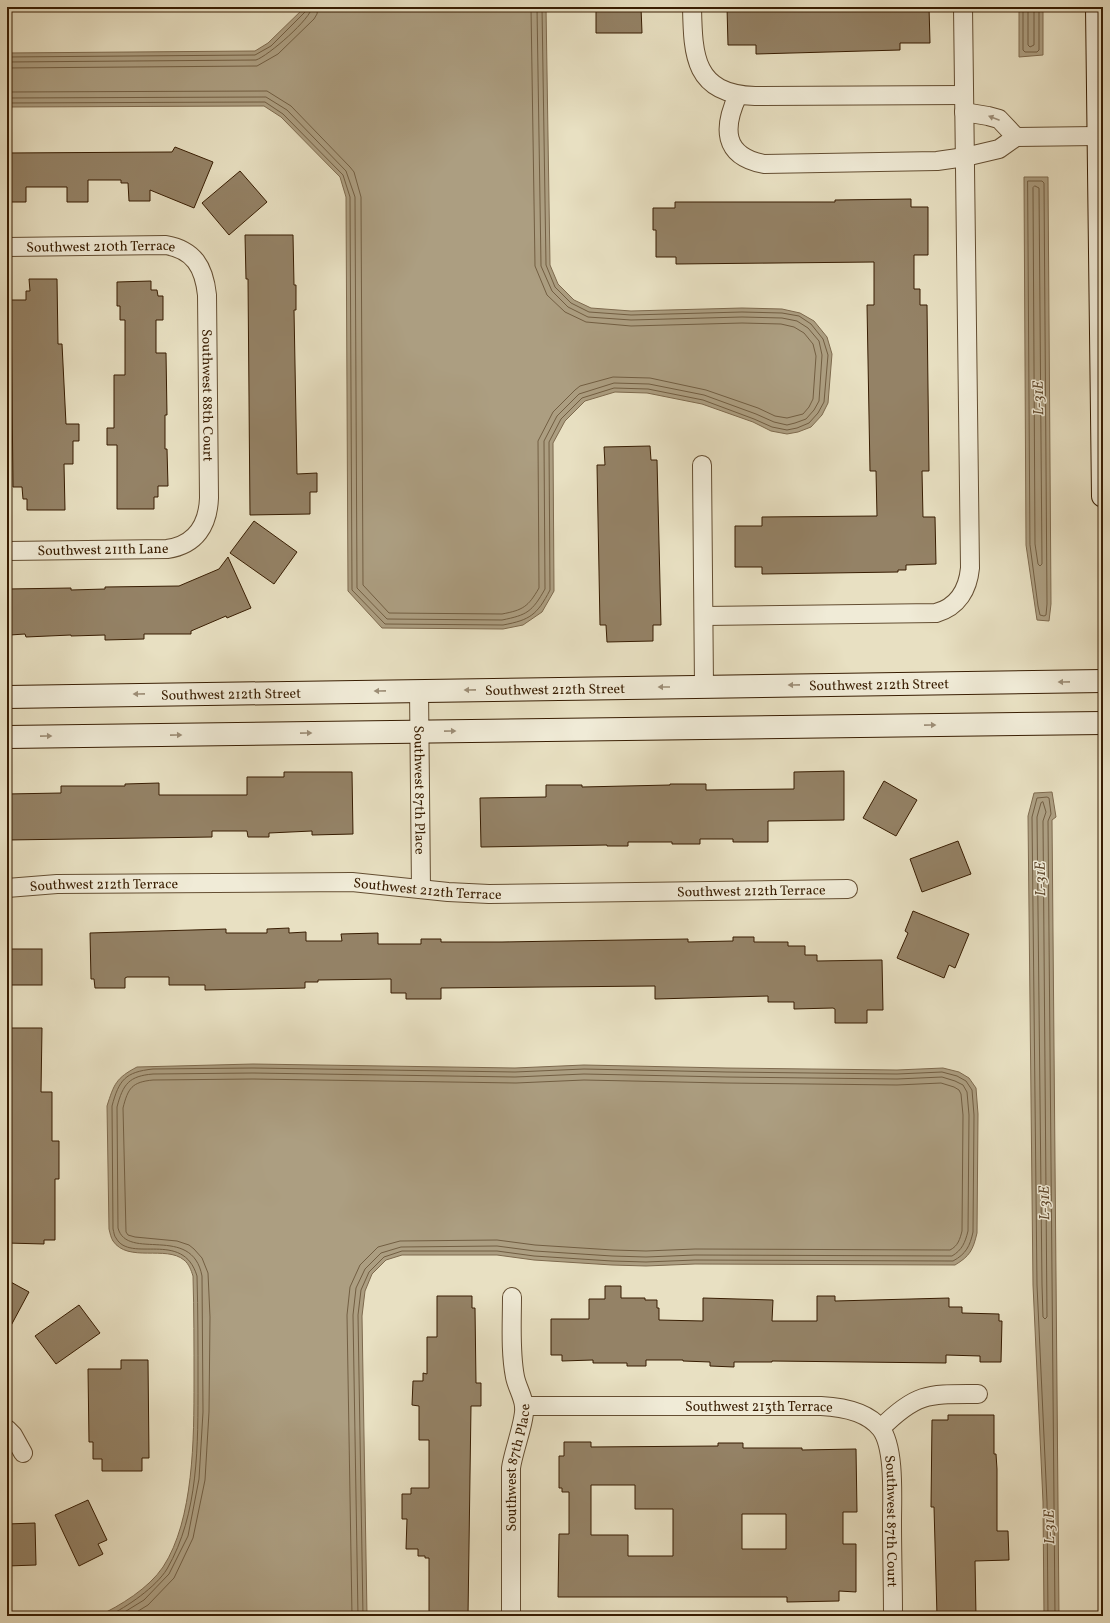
<svg xmlns="http://www.w3.org/2000/svg" width="1110" height="1623" font-family="Vollkorn,serif">
  <style>
    .water { fill: #ac9e81; stroke: #7e6a4e }
    .lines { fill: none; stroke-linecap: round; stroke-linejoin: round }
    .shore { stroke: #725e42; stroke-width: 1 }
    .building { fill: #948266; stroke: #381d02; fill-rule: evenodd }
    .street-casing { stroke: #644e32; stroke-width: 20 }
    .secondary-casing { stroke: #381d02; stroke-width: 24 }
    .street { stroke: #f0ebd7; stroke-width: 18 }
    .secondary { stroke: #f0ebd7; stroke-width: 22 }
    .oneway { fill: #9d8e77 }
    .labels { text-anchor: middle; stroke-width: 3; stroke-linejoin: round; paint-order: stroke }
    .street-label { font-size: 14px; fill: #381d02; stroke: #f0ebd7 }
    .water-label { font-size: 15px; font-style: italic; fill: #614a2e; stroke: #f0ebd7 }
  </style>
  <rect width="100%" height="100%" fill="#e8e0c2"/>
  <filter id="stains"><feTurbulence type="fractalNoise" baseFrequency=".005" numOctaves="4"/><feColorMatrix values="0 0 0 0 .2 0 0 0 0 .09 0 0 0 0 .02 0 0 0 .5 -.17"/></filter>
  <radialGradient id="worn" r=".72"><stop offset=".6" stop-color="#630" stop-opacity="0"/><stop offset="1" stop-color="#630" stop-opacity=".3"/></radialGradient>
  <g class="water">
    <path d="M 305,7 L 546,7 L 550,265 L 558,284 L 574,300 L 591,308 L 631,311 L 742,308 L 782,309 L 800,313 L 814,321 L 827,337 L 832,354 L 828,403 L 822,415 L 811,427 L 798,432 L 787,434 L 771,431 L 753,422 L 702,404 L 647,393 L 615,392 L 585,401 L 565,421 L 553,443 L 554,591 L 542,612 L 523,625 L 503,629 L 382,628 L 348,591 L 346,197 L 340,177 L 281,117 L 264,106 L 7,107 L 7,53 L 255,51 L 268,43 Z"/>
    <path d="M 1019,7 L 1043,7 L 1043,55 L 1019,57 Z"/>
    <path d="M 1024,177 L 1048,177 L 1051,604 L 1049,621 L 1037,620 L 1026,545 Z"/>
    <path d="M 1052,792 L 1056,817 L 1052,820 L 1059,1616 L 1044,1616 L 1043,1502 L 1033,1285 L 1028,816 L 1034,793 Z"/>
    <path d="M 253,1064 L 515,1068 L 584,1065 L 726,1068 L 897,1070 L 943,1068 L 959,1072 L 969,1078 L 976,1088 L 978,1114 L 977,1233 C 973,1250 970,1256 955,1265 L 695,1264 L 646,1266 L 612,1265 L 534,1260 L 497,1255 L 402,1255 L 386,1260 L 372,1274 L 365,1291 L 362,1316 L 367,1616 L 98,1616 C 120,1606 149,1588 163,1567 C 194,1520 194,1437 194,1382 C 194,1346 194,1311 193,1276 C 191,1270 189,1264 184,1260 C 166,1245 128,1263 113,1241 C 111,1238 110,1233 109,1229 L 107,1106 C 114,1084 116,1078 137,1067 Z"/>
  </g>
  <g class="lines">
    <g class="shore">
      <path d="M 1023,7 L 1023,50 L 1025,52 L 1037,52 L 1039,50 L 1039,7"/>
      <path d="M 1028,7 L 1028,45 L 1030,47 L 1034,45 L 1034,7"/>
      <path d="M 7,57 L 255,55 L 271,46 L 306,11 L 307,7"/>
      <path d="M 7,62 L 256,60 C 268,56 312,18 312,7"/>
      <path d="M 7,68 L 257,66 L 278,54 L 314,19 L 317,14 L 318,7"/>
      <path d="M 7,92 L 267,91 L 291,106 L 350,167 L 354,172 L 361,197 L 363,585 L 389,613 L 502,614 C 523,610 528,607 539,588 L 538,441 L 553,412 L 575,390 L 580,386 L 613,377 L 650,378 L 706,390 L 758,408 L 775,416 L 787,418 L 803,414 L 809,407 L 813,399 L 816,356 L 813,344 L 804,333 L 794,327 L 781,324 L 742,323 L 631,326 L 586,322 L 565,312 L 547,295 L 535,266 L 531,7"/>
      <path d="M 7,98 L 266,97 L 287,110 L 346,171 L 355,197 L 357,588 L 387,619 L 502,620 C 527,615 532,612 545,589 L 544,441 L 557,416 L 579,394 L 614,383 L 649,384 L 704,395 L 756,414 L 774,422 L 787,425 L 795,423 L 806,419 L 814,410 L 819,401 L 822,355 L 819,341 L 808,328 L 797,321 L 782,318 L 742,317 L 631,320 L 588,317 L 568,307 L 552,291 L 541,266 L 537,7"/>
      <path d="M 7,103 L 265,102 L 283,114 L 343,175 L 350,197 L 352,590 L 385,624 L 503,625 C 530,620 537,615 550,590 L 549,442 L 561,419 L 582,398 L 614,388 L 648,389 L 703,400 L 754,419 L 772,427 L 787,430 L 797,428 L 809,423 L 818,413 L 824,402 L 828,355 L 823,339 L 811,324 L 799,316 L 782,313 L 742,312 L 631,315 L 589,312 L 571,303 L 555,287 L 546,265 L 542,7"/>
      <path d="M 1028,181 L 1042,181 L 1044,183 L 1047,604 L 1046,615 L 1044,616 L 1040,615 L 1038,606 L 1030,545 Z"/>
      <path d="M 1035,186 L 1039,188 L 1042,564 L 1040,566 L 1038,564 L 1035,544 L 1033,188 Z"/>
      <path d="M 1043,802 L 1046,812 L 1043,821 L 1047,1317 L 1045,1319 L 1043,1317 L 1042,1285 L 1037,817 L 1041,803 Z"/>
      <path d="M 108,1616 C 127,1607 156,1587 167,1569 C 199,1514 198,1444 198,1382 C 198,1347 198,1311 197,1276 C 183,1229 130,1264 116,1238 C 114,1236 114,1232 113,1229 L 112,1106 C 119,1080 125,1072 153,1069 L 253,1068 L 515,1072 L 584,1069 L 726,1072 L 897,1074 L 942,1072 L 957,1076 L 966,1081 L 972,1090 L 974,1115 L 973,1232 C 970,1246 966,1254 953,1261 L 695,1260 L 646,1262 L 612,1261 L 534,1256 L 497,1251 L 402,1251 L 384,1257 L 369,1272 L 361,1290 L 358,1315 L 363,1616"/>
      <path d="M 118,1616 L 144,1600 L 169,1574 L 188,1536 L 199,1479 L 203,1412 L 202,1276 C 192,1223 127,1262 118,1228 L 117,1107 C 123,1084 129,1076 153,1074 L 253,1073 L 515,1077 L 584,1074 L 726,1077 L 897,1079 L 942,1077 L 955,1081 L 963,1085 L 967,1092 L 969,1115 L 968,1231 C 965,1243 962,1250 952,1256 L 695,1255 L 646,1257 L 612,1256 L 535,1251 L 497,1246 L 401,1247 L 381,1253 L 365,1269 L 356,1288 L 353,1315 L 358,1616"/>
      <path d="M 130,1616 L 148,1605 L 174,1578 L 193,1538 L 205,1480 L 209,1412 L 210,1317 L 208,1273 L 202,1258 L 194,1249 L 189,1245 L 177,1241 L 135,1237 L 128,1235 L 126,1232 L 123,1108 C 128,1088 132,1082 153,1080 L 253,1079 L 516,1083 L 584,1080 L 726,1083 L 897,1085 L 941,1083 L 954,1087 L 959,1090 L 961,1094 L 963,1115 L 962,1231 C 960,1239 958,1246 950,1250 L 695,1249 L 646,1251 L 613,1250 L 535,1245 L 497,1240 L 400,1241 L 378,1247 L 360,1265 L 350,1287 L 347,1315 L 352,1616"/>
      <path d="M 1048,1616 L 1047,1502 L 1037,1285 L 1032,817 L 1037,798 L 1047,797 L 1049,798 L 1051,814 L 1048,821 L 1055,1616"/>
    </g>
  </g>
  <g class="building">
    <path d="M 596,7 L 641,7 L 642,33 L 596,33 Z"/>
    <path d="M 727,7 L 929,7 L 930,43 L 900,43 L 900,50 L 756,54 L 756,45 L 728,45 Z"/>
    <path d="M 175,147 L 213,162 L 194,208 L 150,190 L 150,201 L 129,201 L 128,183 L 121,183 L 121,180 L 88,180 L 88,202 L 67,202 L 67,187 L 26,187 L 26,202 L 7,202 L 7,153 L 172,152 Z"/>
    <path d="M 240,171 L 267,202 L 229,235 L 202,203 Z"/>
    <path d="M 911,199 L 911,207 L 928,207 L 928,255 L 914,255 L 914,289 L 920,289 L 920,305 L 927,305 L 929,471 L 922,471 L 923,517 L 935,517 L 936,564 L 906,565 L 906,570 L 898,570 L 898,572 L 762,574 L 762,567 L 735,567 L 735,526 L 762,526 L 762,517 L 877,516 L 876,471 L 870,471 L 867,305 L 874,305 L 874,262 L 676,264 L 676,257 L 656,257 L 656,230 L 653,230 L 653,208 L 675,208 L 675,202 L 835,202 L 835,200 Z"/>
    <path d="M 245,235 L 293,235 L 294,285 L 296,285 L 296,310 L 294,310 L 297,474 L 317,473 L 317,492 L 310,492 L 310,514 L 250,515 L 248,279 L 246,279 Z"/>
    <path d="M 29,279 L 57,279 L 58,344 L 62,344 L 66,424 L 79,424 L 79,441 L 73,441 L 73,464 L 64,464 L 65,510 L 27,510 L 27,499 L 23,499 L 22,487 L 13,487 L 11,300 L 26,300 L 26,291 L 30,291 Z"/>
    <path d="M 151,281 L 151,290 L 157,290 L 158,296 L 163,296 L 163,320 L 156,320 L 156,353 L 166,353 L 167,415 L 165,415 L 165,449 L 167,449 L 168,486 L 158,486 L 158,497 L 154,497 L 154,509 L 117,509 L 117,445 L 107,445 L 107,428 L 114,428 L 114,375 L 125,375 L 125,320 L 120,320 L 120,306 L 117,306 L 117,282 Z"/>
    <path d="M 650,446 L 651,460 L 657,460 L 661,625 L 653,625 L 653,641 L 607,642 L 606,625 L 600,625 L 597,465 L 605,465 L 604,447 Z"/>
    <path d="M 254,521 L 297,552 L 274,584 L 230,553 Z"/>
    <path d="M 228,557 L 251,608 L 227,618 L 226,616 L 191,631 L 191,634 L 144,634 L 144,639 L 105,640 L 105,635 L 71,636 L 71,635 L 26,637 L 25,634 L 10,635 L 8,589 L 71,588 L 71,590 L 105,589 L 105,587 L 179,586 L 219,569 Z"/>
    <path d="M 844,771 L 844,820 L 768,821 L 768,842 L 733,842 L 733,839 L 700,839 L 700,844 L 672,844 L 672,842 L 628,842 L 628,846 L 607,846 L 607,845 L 481,847 L 480,798 L 546,797 L 546,785 L 582,785 L 582,787 L 670,785 L 670,784 L 706,784 L 706,790 L 794,789 L 794,772 Z"/>
    <path d="M 284,772 L 352,772 L 353,834 L 312,835 L 312,831 L 269,833 L 269,837 L 248,837 L 247,831 L 212,831 L 212,837 L 7,840 L 7,794 L 61,793 L 61,786 L 125,786 L 125,784 L 159,783 L 159,795 L 247,795 L 247,777 L 284,777 Z"/>
    <path d="M 884,781 L 917,800 L 896,836 L 863,818 Z"/>
    <path d="M 958,841 L 971,874 L 922,892 L 910,859 Z"/>
    <path d="M 913,911 L 969,934 L 955,968 L 949,965 L 944,978 L 897,958 L 908,933 L 905,931 Z"/>
    <path d="M 289,928 L 289,933 L 306,932 L 306,941 L 342,941 L 341,934 L 378,933 L 378,944 L 421,944 L 421,939 L 441,939 L 441,942 L 502,942 L 688,939 L 688,942 L 733,941 L 733,937 L 754,937 L 754,942 L 788,942 L 788,946 L 805,946 L 805,955 L 817,955 L 817,961 L 882,960 L 883,1010 L 867,1010 L 867,1023 L 835,1023 L 835,1009 L 833,1008 L 794,1009 L 794,1002 L 768,1002 L 768,996 L 655,999 L 655,986 L 441,988 L 441,999 L 406,999 L 406,993 L 391,993 L 391,979 L 318,980 L 318,982 L 305,982 L 305,988 L 205,990 L 205,985 L 169,985 L 169,977 L 127,977 L 125,978 L 125,988 L 95,988 L 94,979 L 91,979 L 90,933 L 226,929 L 226,933 L 267,933 L 267,929 Z"/>
    <rect x="7" y="949" width="35" height="36"/>
    <path d="M 7,1028 L 42,1028 L 41,1092 L 52,1092 L 52,1141 L 59,1141 L 59,1179 L 55,1179 L 55,1240 L 44,1240 L 44,1244 L 7,1243 Z"/>
    <path d="M 7,1280 L 29,1292 L 7,1333 Z"/>
    <path d="M 605,1286 L 621,1286 L 621,1298 L 645,1298 L 645,1300 L 657,1300 L 657,1308 L 659,1308 L 659,1320 L 703,1321 L 703,1298 L 773,1300 L 772,1321 L 817,1321 L 817,1296 L 835,1296 L 835,1301 L 949,1298 L 949,1307 L 962,1307 L 962,1313 L 999,1314 L 999,1321 L 1002,1321 L 1001,1362 L 980,1362 L 980,1356 L 946,1355 L 946,1363 L 772,1361 L 772,1362 L 734,1362 L 734,1367 L 710,1366 L 710,1362 L 683,1361 L 683,1360 L 646,1360 L 646,1366 L 627,1366 L 627,1363 L 593,1363 L 593,1360 L 562,1361 L 562,1355 L 551,1355 L 551,1319 L 589,1319 L 589,1299 L 605,1299 Z"/>
    <path d="M 437,1296 L 472,1296 L 472,1308 L 475,1308 L 476,1383 L 481,1383 L 481,1406 L 471,1406 L 468,1616 L 429,1616 L 429,1558 L 425,1558 L 425,1556 L 418,1556 L 418,1549 L 406,1549 L 407,1519 L 402,1519 L 402,1494 L 411,1494 L 411,1488 L 429,1488 L 429,1440 L 419,1440 L 419,1406 L 412,1405 L 413,1381 L 423,1381 L 423,1373 L 427,1374 L 427,1337 L 437,1337 Z"/>
    <path d="M 79,1305 L 100,1333 L 56,1364 L 35,1336 Z"/>
    <path d="M 121,1360 L 148,1360 L 149,1458 L 142,1458 L 142,1471 L 102,1471 L 102,1459 L 93,1459 L 93,1442 L 89,1442 L 88,1369 L 121,1369 Z"/>
    <path d="M 948,1415 L 994,1415 L 994,1454 L 996,1454 L 997,1469 L 997,1531 L 1008,1531 L 1009,1560 L 975,1561 L 976,1616 L 937,1616 L 934,1507 L 931,1507 L 932,1420 L 948,1420 Z"/>
    <path d="M 564,1442 L 591,1442 L 591,1447 L 718,1446 L 718,1443 L 743,1443 L 743,1448 L 802,1448 L 802,1450 L 856,1449 L 857,1512 L 843,1512 L 843,1544 L 856,1544 L 856,1592 L 839,1591 L 839,1601 L 787,1602 L 787,1597 L 558,1597 L 559,1534 L 569,1534 L 569,1492 L 562,1492 L 562,1488 L 559,1488 L 559,1456 L 564,1456 ZM 591,1485 L 635,1485 L 635,1509 L 673,1509 L 673,1556 L 628,1556 L 628,1535 L 591,1535 ZM 742,1514 L 786,1514 L 786,1549 L 742,1549 Z"/>
    <path d="M 88,1500 L 107,1540 L 98,1544 L 103,1554 L 79,1566 L 55,1515 Z"/>
    <path d="M 35,1523 L 36,1565 L 7,1566 L 7,1524 Z"/>
  </g>
  <g class="lines">
    <defs>
      <g id="street">
        <path d="M 692,7 C 693,56 694,94 755,96 L 964,95"/>
        <path d="M 738,95 C 723,127 722,156 764,164 L 937,161 L 965,157 L 999,149 L 1016,137 L 1097,136"/>
        <path d="M 964,112 L 988,116 L 999,119 L 1016,137"/>
        <path id="s1" d="M 7,247 L 166,245 C 194,250 204,267 207,295 L 209,498 C 208,525 196,545 167,549 L 7,551"/>
        <path d="M 702,465 L 704,687"/>
        <path d="M 704,616 L 936,613 C 958,607 968,589 970,568 L 963,7"/>
        <path id="s2" d="M 419,690 L 421,889"/>
        <path id="s3" d="M 7,888 L 57,884 L 352,882 L 448,892 L 489,894 L 848,889"/>
        <path id="s4" d="M 524,1406 L 821,1406 C 841,1407 868,1412 881,1429 C 895,1448 892,1498 892,1522 C 892,1553 893,1585 893,1616"/>
        <path d="M 881,1428 C 917,1392 929,1394 978,1394"/>
        <path d="M 7,1429 L 13,1435 L 23,1453"/>
        <path id="s5" d="M 511,1616 L 511,1468 C 513,1452 526,1419 524,1406 C 523,1396 517,1387 515,1377 C 510,1351 512,1324 512,1297"/>
      </g>
      <g id="secondary">
        <path d="M 1097,7 L 1103,496"/>
        <path id="s6" d="M 7,697 L 1103,681"/>
        <path d="M 7,737 L 1103,723"/>
      </g>
    </defs>
    <use href="#street" class="street-casing"/>
    <use href="#secondary" class="secondary-casing"/>
    <use href="#street" class="street"/>
    <use href="#secondary" class="secondary"/>
  </g>
  <defs><path id="oneway-solid" d="M-6-.8H1V-3.2L6.5 0L1 3.2V.8H-6Z"/></defs>
  <g class="oneway">
    <use href="#oneway-solid" transform="translate(994 118) rotate(-159)"/>
    <use href="#oneway-solid" transform="translate(1064 682) rotate(179)"/>
    <use href="#oneway-solid" transform="translate(794 685) rotate(179)"/>
    <use href="#oneway-solid" transform="translate(664 687) rotate(180)"/>
    <use href="#oneway-solid" transform="translate(470 690) rotate(179)"/>
    <use href="#oneway-solid" transform="translate(380 691) rotate(179)"/>
    <use href="#oneway-solid" transform="translate(139 694) rotate(179)"/>
    <use href="#oneway-solid" transform="translate(930 725) rotate(-1)"/>
    <use href="#oneway-solid" transform="translate(450 731) rotate(-1)"/>
    <use href="#oneway-solid" transform="translate(306 733) rotate(-1)"/>
    <use href="#oneway-solid" transform="translate(176 735) rotate(-1)"/>
    <use href="#oneway-solid" transform="translate(46 736) rotate(-1)"/>
  </g>
  <g class="labels">
    <g class="street-label">
      <text dy="5" stroke="none"><textPath href="#s1" startOffset="94">Southwest 210th Terrace</textPath></text>
      <text dy="5" stroke="none"><textPath href="#s1" startOffset="330">Southwest 88th Court</textPath></text>
      <text transform="translate(103 549) rotate(-1)" y="5">Southwest 211th Lane</text>
      <text dy="5" stroke="none"><textPath href="#s6" startOffset="872">Southwest 212th Street</textPath></text>
      <text dy="5" stroke="none"><textPath href="#s6" startOffset="548">Southwest 212th Street</textPath></text>
      <text dy="5" stroke="none"><textPath href="#s6" startOffset="224">Southwest 212th Street</textPath></text>
      <text dy="5" stroke="none"><textPath href="#s2" startOffset="100">Southwest 87th Place</textPath></text>
      <text dy="5" stroke="none"><textPath href="#s3" startOffset="97">Southwest 212th Terrace</textPath></text>
      <text dy="5" stroke="none"><textPath href="#s3" startOffset="421">Southwest 212th Terrace</textPath></text>
      <text dy="5" stroke="none"><textPath href="#s3" startOffset="745">Southwest 212th Terrace</textPath></text>
      <text dy="5" stroke="none"><textPath href="#s4" startOffset="235">Southwest 213th Terrace</textPath></text>
      <text dy="5" stroke="none"><textPath href="#s5" startOffset="149">Southwest 87th Place</textPath></text>
      <text dy="5" stroke="none"><textPath href="#s4" startOffset="457">Southwest 87th Court</textPath></text>
    </g>
    <g class="water-label">
      <text transform="translate(1038 398) rotate(-91)" y="5">L-31E</text>
      <text transform="translate(1040 879) rotate(-91)" y="5">L-31E</text>
      <text transform="translate(1044 1203) rotate(-91)" y="5">L-31E</text>
      <text transform="translate(1049 1527) rotate(-91)" y="5">L-31E</text>
    </g>
  </g>
  <rect width="1110" height="1623" fill="none" stroke="#e8e0c2" stroke-width="24"/>
  <rect x="8" y="8" width="1094" height="1607" fill="none" stroke="#381d02" stroke-width="2"/>
  <rect x="12" y="12" width="1086" height="1599" fill="none" stroke="#381d02"/>
  <rect width="100%" height="100%" filter="url(#stains)"/>
  <rect width="100%" height="100%" fill="url(#worn)"/>
</svg>
